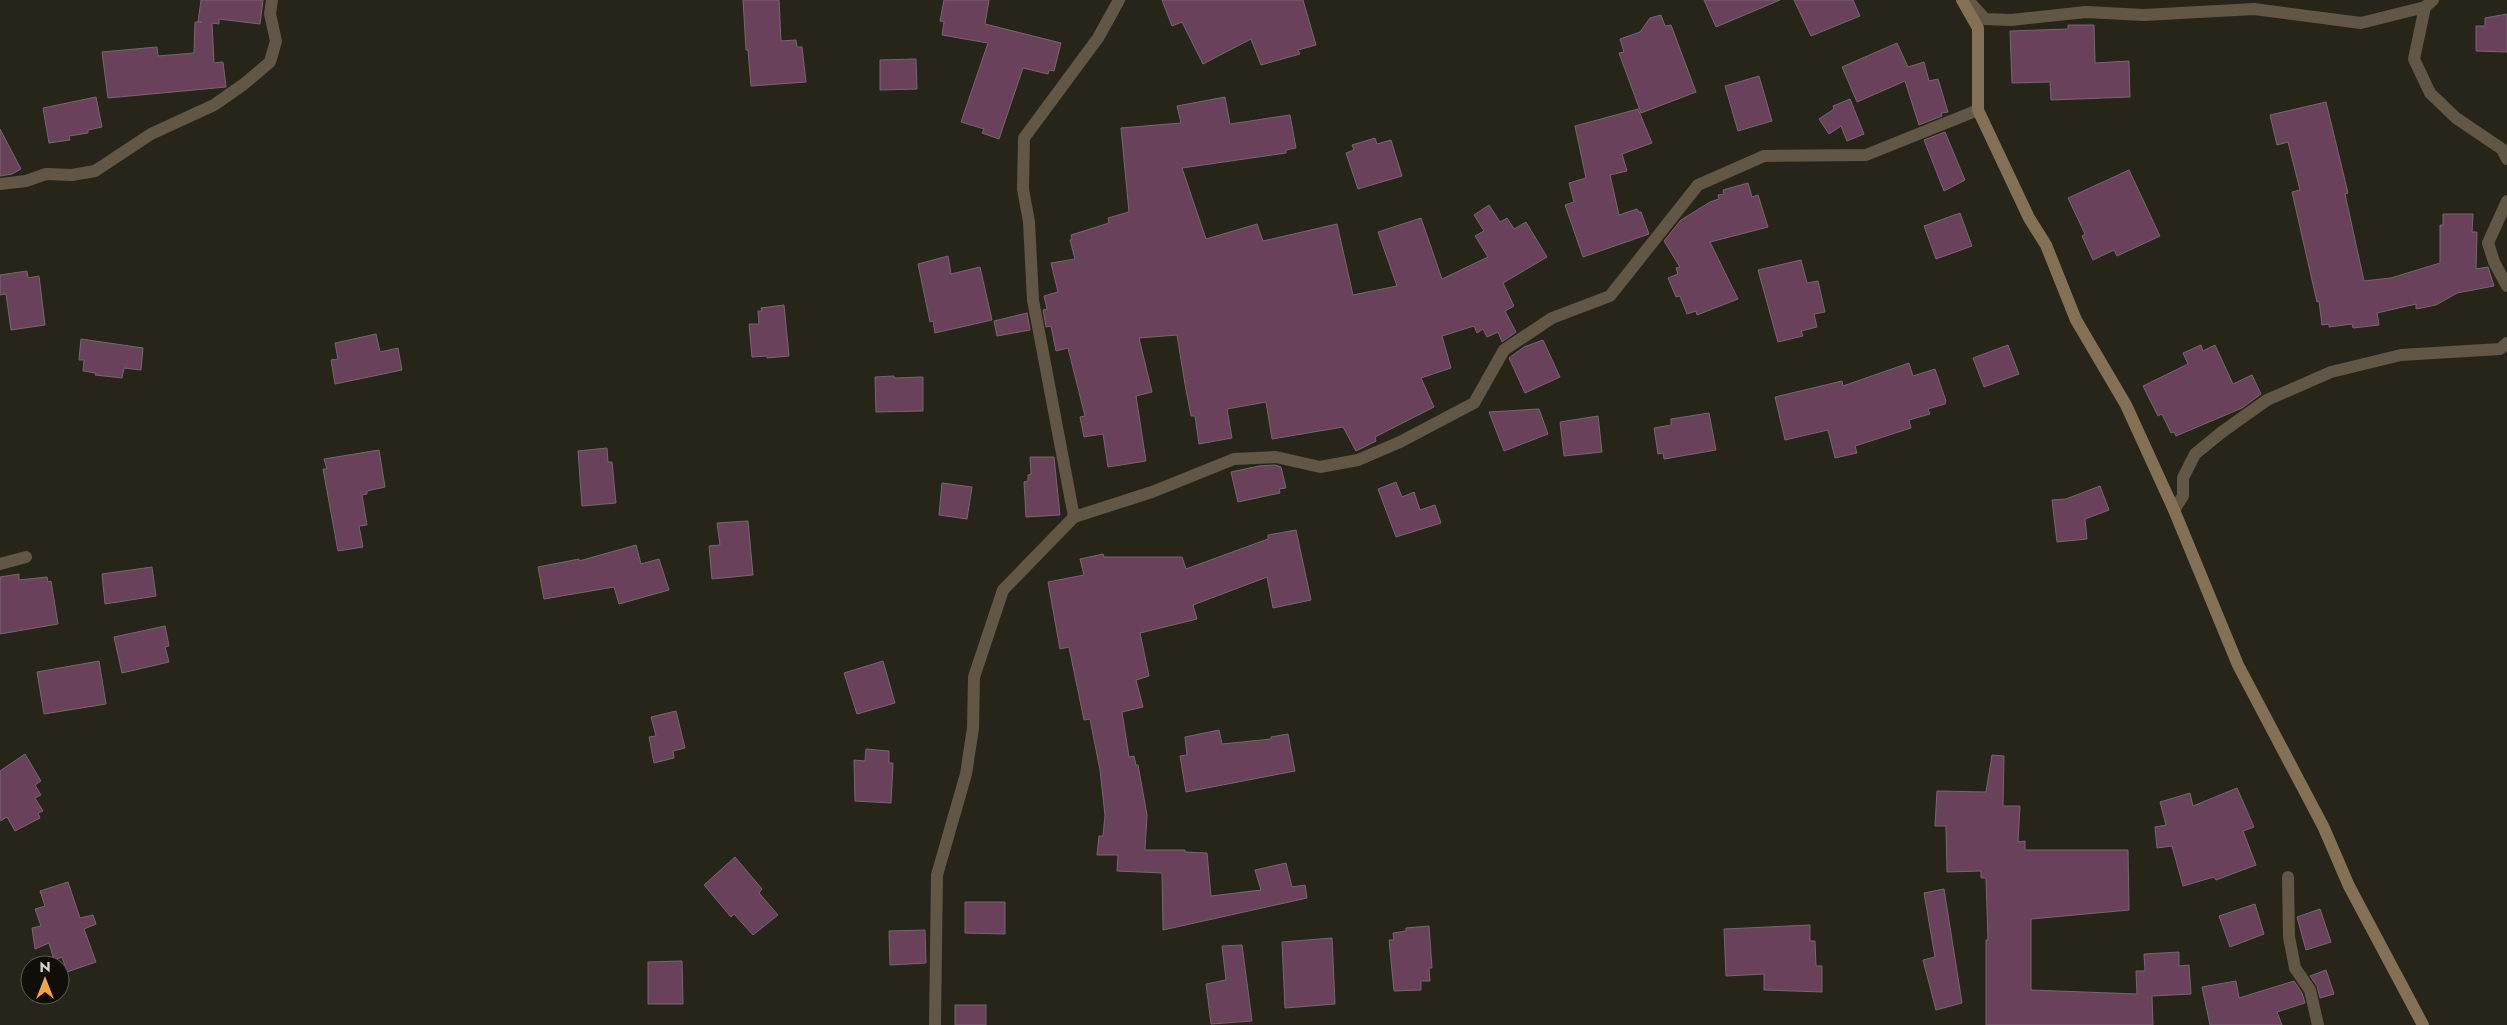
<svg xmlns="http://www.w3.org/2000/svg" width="2507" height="1025" font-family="Jost,sans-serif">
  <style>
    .building { fill: #6a415b; stroke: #76676f }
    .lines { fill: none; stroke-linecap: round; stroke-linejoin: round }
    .street { stroke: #625645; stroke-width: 12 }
    .secondary { stroke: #847155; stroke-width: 12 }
  </style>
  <rect width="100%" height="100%" fill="#272519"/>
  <g class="building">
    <path d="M 201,0 L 263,0 L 260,24 L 219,19 L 219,24 L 212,23 L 214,63 L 223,62 L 226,87 L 108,98 L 102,52 L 157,47 L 158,56 L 194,53 L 195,22 L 202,22 L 198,22 Z"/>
    <path d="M 743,0 L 779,0 L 781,41 L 796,40 L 797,47 L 802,47 L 806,82 L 751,86 L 748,50 L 746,50 Z"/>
    <path d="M 944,0 L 989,0 L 985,24 L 1061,43 L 1054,71 L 1049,70 L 1048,74 L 1023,68 L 999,139 L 982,133 L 984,129 L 961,122 L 988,43 L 942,35 L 944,22 L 940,21 Z"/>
    <path d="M 1162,0 L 1303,0 L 1316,45 L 1298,50 L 1300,54 L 1261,65 L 1251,39 L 1203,64 L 1182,22 L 1172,26 Z"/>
    <path d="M 1704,0 L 1780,0 L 1716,27 Z"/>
    <path d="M 1794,0 L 1853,0 L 1860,16 L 1811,36 Z"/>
    <path d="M 2507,14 L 2507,52 L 2476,51 L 2476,26 L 2485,26 L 2485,18 Z"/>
    <path d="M 1661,15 L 1665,26 L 1671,25 L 1696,92 L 1641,113 L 1619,53 L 1624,52 L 1620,39 L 1640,32 L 1650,18 Z"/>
    <path d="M 2068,25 L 2094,25 L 2095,63 L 2129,61 L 2130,97 L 2051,100 L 2050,82 L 2012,83 L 2010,31 L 2068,29 Z"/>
    <path d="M 1897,43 L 1908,67 L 1924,62 L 1929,81 L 1938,79 L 1948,112 L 1941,113 L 1942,116 L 1919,125 L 1905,81 L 1857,102 L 1842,67 Z"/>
    <path d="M 916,59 L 917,89 L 880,90 L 880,60 Z"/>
    <path d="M 1759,76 L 1772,121 L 1738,131 L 1725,86 Z"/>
    <path d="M 96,97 L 102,127 L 88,130 L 88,133 L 69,136 L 70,140 L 49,143 L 43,108 Z"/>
    <path d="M 1225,97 L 1230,124 L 1290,115 L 1296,148 L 1286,150 L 1286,153 L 1182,168 L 1206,239 L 1257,224 L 1263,241 L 1337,224 L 1353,295 L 1397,286 L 1378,232 L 1421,218 L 1442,279 L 1488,257 L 1475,236 L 1484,231 L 1474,215 L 1489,205 L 1500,222 L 1507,218 L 1514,229 L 1526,222 L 1547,257 L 1503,283 L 1514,306 L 1505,311 L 1516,332 L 1502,342 L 1498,332 L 1487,337 L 1483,329 L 1477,333 L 1474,326 L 1442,336 L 1451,368 L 1421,378 L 1434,407 L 1375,437 L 1376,441 L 1356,451 L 1343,427 L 1272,439 L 1266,402 L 1227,409 L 1232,438 L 1199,444 L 1195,416 L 1191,416 L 1185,384 L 1177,335 L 1139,338 L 1152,392 L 1136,396 L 1146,461 L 1108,467 L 1103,434 L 1084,437 L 1080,417 L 1085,416 L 1068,348 L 1056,351 L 1051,326 L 1046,327 L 1043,310 L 1047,309 L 1044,296 L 1058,292 L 1051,263 L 1075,259 L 1070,240 L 1072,239 L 1071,235 L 1109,223 L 1108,218 L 1129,212 L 1121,128 L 1181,123 L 1177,106 Z"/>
    <path d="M 1850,99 L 1864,134 L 1847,141 L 1841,126 L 1829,134 L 1819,119 L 1834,109 L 1833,106 Z"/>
    <path d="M 2326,102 L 2348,193 L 2345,194 L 2364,281 L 2391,278 L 2440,263 L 2440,225 L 2443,225 L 2443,214 L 2473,214 L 2472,232 L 2477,232 L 2476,269 L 2488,267 L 2494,286 L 2457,293 L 2436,305 L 2416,309 L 2416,304 L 2377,313 L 2379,325 L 2353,328 L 2352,324 L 2329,327 L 2329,324 L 2322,325 L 2319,301 L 2317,302 L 2292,192 L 2300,190 L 2288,142 L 2277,145 L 2270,115 Z"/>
    <path d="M 1638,109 L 1652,143 L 1622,154 L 1627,171 L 1610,175 L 1619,215 L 1637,209 L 1639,212 L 1641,212 L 1649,234 L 1583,257 L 1565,205 L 1574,202 L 1569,183 L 1586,178 L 1575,126 Z"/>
    <path d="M 0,129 L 21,169 L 12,174 L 0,176 Z"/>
    <path d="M 1945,132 L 1965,180 L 1944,191 L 1924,140 Z"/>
    <path d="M 1375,138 L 1377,144 L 1391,140 L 1402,176 L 1358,189 L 1346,153 L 1354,150 L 1352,145 Z"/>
    <path d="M 2129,170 L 2160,236 L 2117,256 L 2114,250 L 2093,260 L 2082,236 L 2085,234 L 2068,198 Z"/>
    <path d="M 1748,183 L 1752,197 L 1758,195 L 1768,227 L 1710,242 L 1738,299 L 1697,315 L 1696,311 L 1687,314 L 1680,296 L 1676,297 L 1668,278 L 1678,274 L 1676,268 L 1680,267 L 1664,241 L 1681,220 L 1710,202 L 1719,199 L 1718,195 L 1724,194 L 1723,190 Z"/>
    <path d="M 1960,213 L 1972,246 L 1936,259 L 1924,226 Z"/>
    <path d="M 948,256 L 951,274 L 980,267 L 992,320 L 935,333 L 933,321 L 930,322 L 918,264 Z"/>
    <path d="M 1801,260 L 1807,283 L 1818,281 L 1825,312 L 1814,314 L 1817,327 L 1801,331 L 1803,336 L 1778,342 L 1758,270 Z"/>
    <path d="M 27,271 L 28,278 L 39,276 L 45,325 L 11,330 L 6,294 L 0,295 L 0,275 Z"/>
    <path d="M 784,305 L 789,356 L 767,358 L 767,356 L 752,357 L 749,324 L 759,324 L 758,311 L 762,311 L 761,308 Z"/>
    <path d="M 1027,313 L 1030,330 L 997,336 L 994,321 Z"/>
    <path d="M 376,334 L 380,352 L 398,348 L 402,370 L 335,384 L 331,360 L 338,359 L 335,343 Z"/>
    <path d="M 81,339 L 143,348 L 141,370 L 124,368 L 122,378 L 95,375 L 96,373 L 83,371 L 84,360 L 79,360 Z"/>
    <path d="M 1543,340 L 1560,377 L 1525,393 L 1509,358 L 1524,347 Z"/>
    <path d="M 2008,345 L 2019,374 L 1984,387 L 1973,358 Z"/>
    <path d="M 2201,345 L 2203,351 L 2215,345 L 2233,384 L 2252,375 L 2261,394 L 2242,408 L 2176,436 L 2174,432 L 2171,433 L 2162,414 L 2158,416 L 2143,386 L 2188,364 L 2183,353 Z"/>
    <path d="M 1909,363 L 1913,376 L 1935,369 L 1946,401 L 1945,404 L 1928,409 L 1930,414 L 1909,420 L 1911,428 L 1855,446 L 1857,453 L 1835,458 L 1828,430 L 1785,440 L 1775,397 L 1842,381 L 1843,386 Z"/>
    <path d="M 894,376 L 894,378 L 923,377 L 923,411 L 876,412 L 875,377 Z"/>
    <path d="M 1539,409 L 1548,434 L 1504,451 L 1489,412 Z"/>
    <path d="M 1709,413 L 1716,450 L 1664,459 L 1663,453 L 1658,454 L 1654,428 L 1671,425 L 1671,419 Z"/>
    <path d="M 1598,416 L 1602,452 L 1564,456 L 1560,422 Z"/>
    <path d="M 607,448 L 608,462 L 612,462 L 616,503 L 582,506 L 578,451 Z"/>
    <path d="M 379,450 L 385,487 L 367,491 L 367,494 L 362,495 L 367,525 L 359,526 L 363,547 L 338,551 L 323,469 L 327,469 L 324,459 Z"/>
    <path d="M 1030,457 L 1054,457 L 1060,515 L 1026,517 L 1024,482 L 1028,481 L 1028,475 L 1031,474 Z"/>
    <path d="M 1275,465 L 1281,467 L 1286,488 L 1279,489 L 1280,493 L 1238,502 L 1231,472 L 1259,466 Z"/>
    <path d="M 1396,482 L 1402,497 L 1414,492 L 1420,510 L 1435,505 L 1441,523 L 1396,537 L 1378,489 Z"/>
    <path d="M 942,483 L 972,487 L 967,519 L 939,515 Z"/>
    <path d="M 2100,486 L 2109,510 L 2085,519 L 2087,539 L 2057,542 L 2052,500 L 2066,499 Z"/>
    <path d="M 748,521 L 753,575 L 712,579 L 709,546 L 720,545 L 717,523 Z"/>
    <path d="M 1296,530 L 1311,600 L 1273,608 L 1267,577 L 1193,605 L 1197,619 L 1140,633 L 1149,676 L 1136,680 L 1143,707 L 1122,712 L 1129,757 L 1134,756 L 1136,765 L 1138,765 L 1147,815 L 1145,850 L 1185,850 L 1185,852 L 1207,853 L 1211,896 L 1261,890 L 1255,870 L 1286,863 L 1292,887 L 1305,885 L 1307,898 L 1163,930 L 1162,873 L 1117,871 L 1118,855 L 1097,855 L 1099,836 L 1103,836 L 1105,815 L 1100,770 L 1090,719 L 1084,720 L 1069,647 L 1060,649 L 1048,582 L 1084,575 L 1080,559 L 1103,554 L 1104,557 L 1182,557 L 1186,569 L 1268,539 L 1268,535 Z"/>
    <path d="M 636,545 L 641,564 L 659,559 L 669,590 L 619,604 L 614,587 L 544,599 L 538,567 L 579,559 L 579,561 Z"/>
    <path d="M 152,567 L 156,596 L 105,604 L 102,574 Z"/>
    <path d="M 19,574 L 19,580 L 47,577 L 48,582 L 51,581 L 58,624 L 0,634 L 0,577 Z"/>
    <path d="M 165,626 L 169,646 L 165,647 L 169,662 L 122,673 L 114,637 Z"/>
    <path d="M 99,661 L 106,704 L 44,714 L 37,672 Z"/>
    <path d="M 883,661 L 895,703 L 857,714 L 844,673 Z"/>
    <path d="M 676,711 L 685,748 L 673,751 L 674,758 L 654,763 L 649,737 L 656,736 L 651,717 Z"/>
    <path d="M 1219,730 L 1222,744 L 1271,739 L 1271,737 L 1288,734 L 1295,771 L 1186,792 L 1180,756 L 1187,755 L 1185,737 Z"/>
    <path d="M 866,749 L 889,751 L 889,763 L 893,763 L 891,803 L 855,801 L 854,760 L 865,761 Z"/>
    <path d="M 25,754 L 41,781 L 35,785 L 41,795 L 35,798 L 43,811 L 38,813 L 40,818 L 15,831 L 7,817 L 0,821 L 0,771 Z"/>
    <path d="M 1992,755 L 2004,756 L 2003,806 L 2020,806 L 2018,842 L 2025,841 L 2025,850 L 2128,850 L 2129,910 L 2031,919 L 2031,990 L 2137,994 L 2136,971 L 2145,971 L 2144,954 L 2179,952 L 2179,966 L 2189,965 L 2191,994 L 2152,996 L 2153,1025 L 1986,1025 L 1986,940 L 1988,940 L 1986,878 L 1981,878 L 1981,871 L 1947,872 L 1946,826 L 1935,826 L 1937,791 L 1986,792 Z"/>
    <path d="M 2237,788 L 2254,827 L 2243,831 L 2256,865 L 2216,880 L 2214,877 L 2183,886 L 2172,846 L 2157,848 L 2155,827 L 2166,825 L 2160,802 L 2190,793 L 2193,806 Z"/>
    <path d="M 735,857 L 762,889 L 759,893 L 778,915 L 753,935 L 734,914 L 731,917 L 704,885 Z"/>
    <path d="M 68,882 L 80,918 L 93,915 L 96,924 L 84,929 L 96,962 L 67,972 L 62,957 L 54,960 L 49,943 L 35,949 L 32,928 L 41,926 L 35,909 L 45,906 L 40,891 Z"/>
    <path d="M 1944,889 L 1962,1003 L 1936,1010 L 1923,960 L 1935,957 L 1924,893 Z"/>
    <path d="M 965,902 L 1005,902 L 1005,934 L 965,933 Z"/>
    <path d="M 2255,904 L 2264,934 L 2230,947 L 2219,916 Z"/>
    <path d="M 2320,909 L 2331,942 L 2306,950 L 2297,917 Z"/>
    <path d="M 1810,925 L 1810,941 L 1815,941 L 1816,966 L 1822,966 L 1822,992 L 1764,990 L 1764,974 L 1726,976 L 1724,929 Z"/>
    <path d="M 1429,926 L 1432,968 L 1429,968 L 1430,981 L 1421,981 L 1421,990 L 1394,991 L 1389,940 L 1394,940 L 1393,933 L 1406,931 L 1406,928 Z"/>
    <path d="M 925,930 L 926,963 L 890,965 L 889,931 Z"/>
    <path d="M 1332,938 L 1335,1004 L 1285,1008 L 1282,942 Z"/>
    <path d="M 1242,945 L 1252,1021 L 1211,1024 L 1206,984 L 1226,980 L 1222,946 Z"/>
    <path d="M 682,961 L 683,1004 L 648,1004 L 648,962 Z"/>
    <path d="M 2326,970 L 2334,994 L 2320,998 L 2317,986 L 2310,976 Z"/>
    <path d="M 2236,981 L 2239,998 L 2294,981 L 2302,993 L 2305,1003 L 2277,1012 L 2282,1025 L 2210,1025 L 2202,987 Z"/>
    <rect x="955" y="1005" width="31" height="20"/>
  </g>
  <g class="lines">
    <g class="street">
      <path d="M 1968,0 L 1985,19 L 2011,20 L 2086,12 L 2144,15 L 2254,9 L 2361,23 L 2425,7 L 2433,0"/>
      <path d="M 2425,7 L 2414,59 L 2430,93 L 2456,118 L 2502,149 L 2507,159"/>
      <path d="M 0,184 L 26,181 L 46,174 L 72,175 L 95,171 L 151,134 L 214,105 L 244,84 L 270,62 L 276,41 L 270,14 L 272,0"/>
      <path d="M 2507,201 L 2488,243 L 2494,262 L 2507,286"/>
      <path d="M 2174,510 L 2183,496 L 2183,478 L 2195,454 L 2222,432 L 2267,400 L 2331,372 L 2401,355 L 2500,349 L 2507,343"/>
      <path d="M 1074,517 L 1152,492 L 1234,459 L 1276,457 L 1320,467 L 1358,460 L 1400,442 L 1474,403 L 1504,350 L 1552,318 L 1610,296 L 1698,185 L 1764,156 L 1866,155 L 1978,110"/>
      <path d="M 0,564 L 26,557"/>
      <path d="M 2288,877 L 2289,937 L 2295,968 L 2310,990 L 2318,1025"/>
      <path d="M 935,1025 L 937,875 L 966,774 L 973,728 L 974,677 L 1003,590 L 1074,517 L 1033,300 L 1029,222 L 1023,189 L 1024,138 L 1098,38 L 1119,0"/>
    </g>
    <path class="secondary" d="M 1962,0 L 1978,28 L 1978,110 L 2029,218 L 2046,245 L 2076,320 L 2126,405 L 2174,510 L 2238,665 L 2324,828 L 2349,886 L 2423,1025"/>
  </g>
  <g transform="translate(45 980)"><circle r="24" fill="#0f0e09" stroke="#5f5d57"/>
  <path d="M0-4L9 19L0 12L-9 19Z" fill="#f6a246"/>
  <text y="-8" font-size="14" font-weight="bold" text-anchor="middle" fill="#d6d4cc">N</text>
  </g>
</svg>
